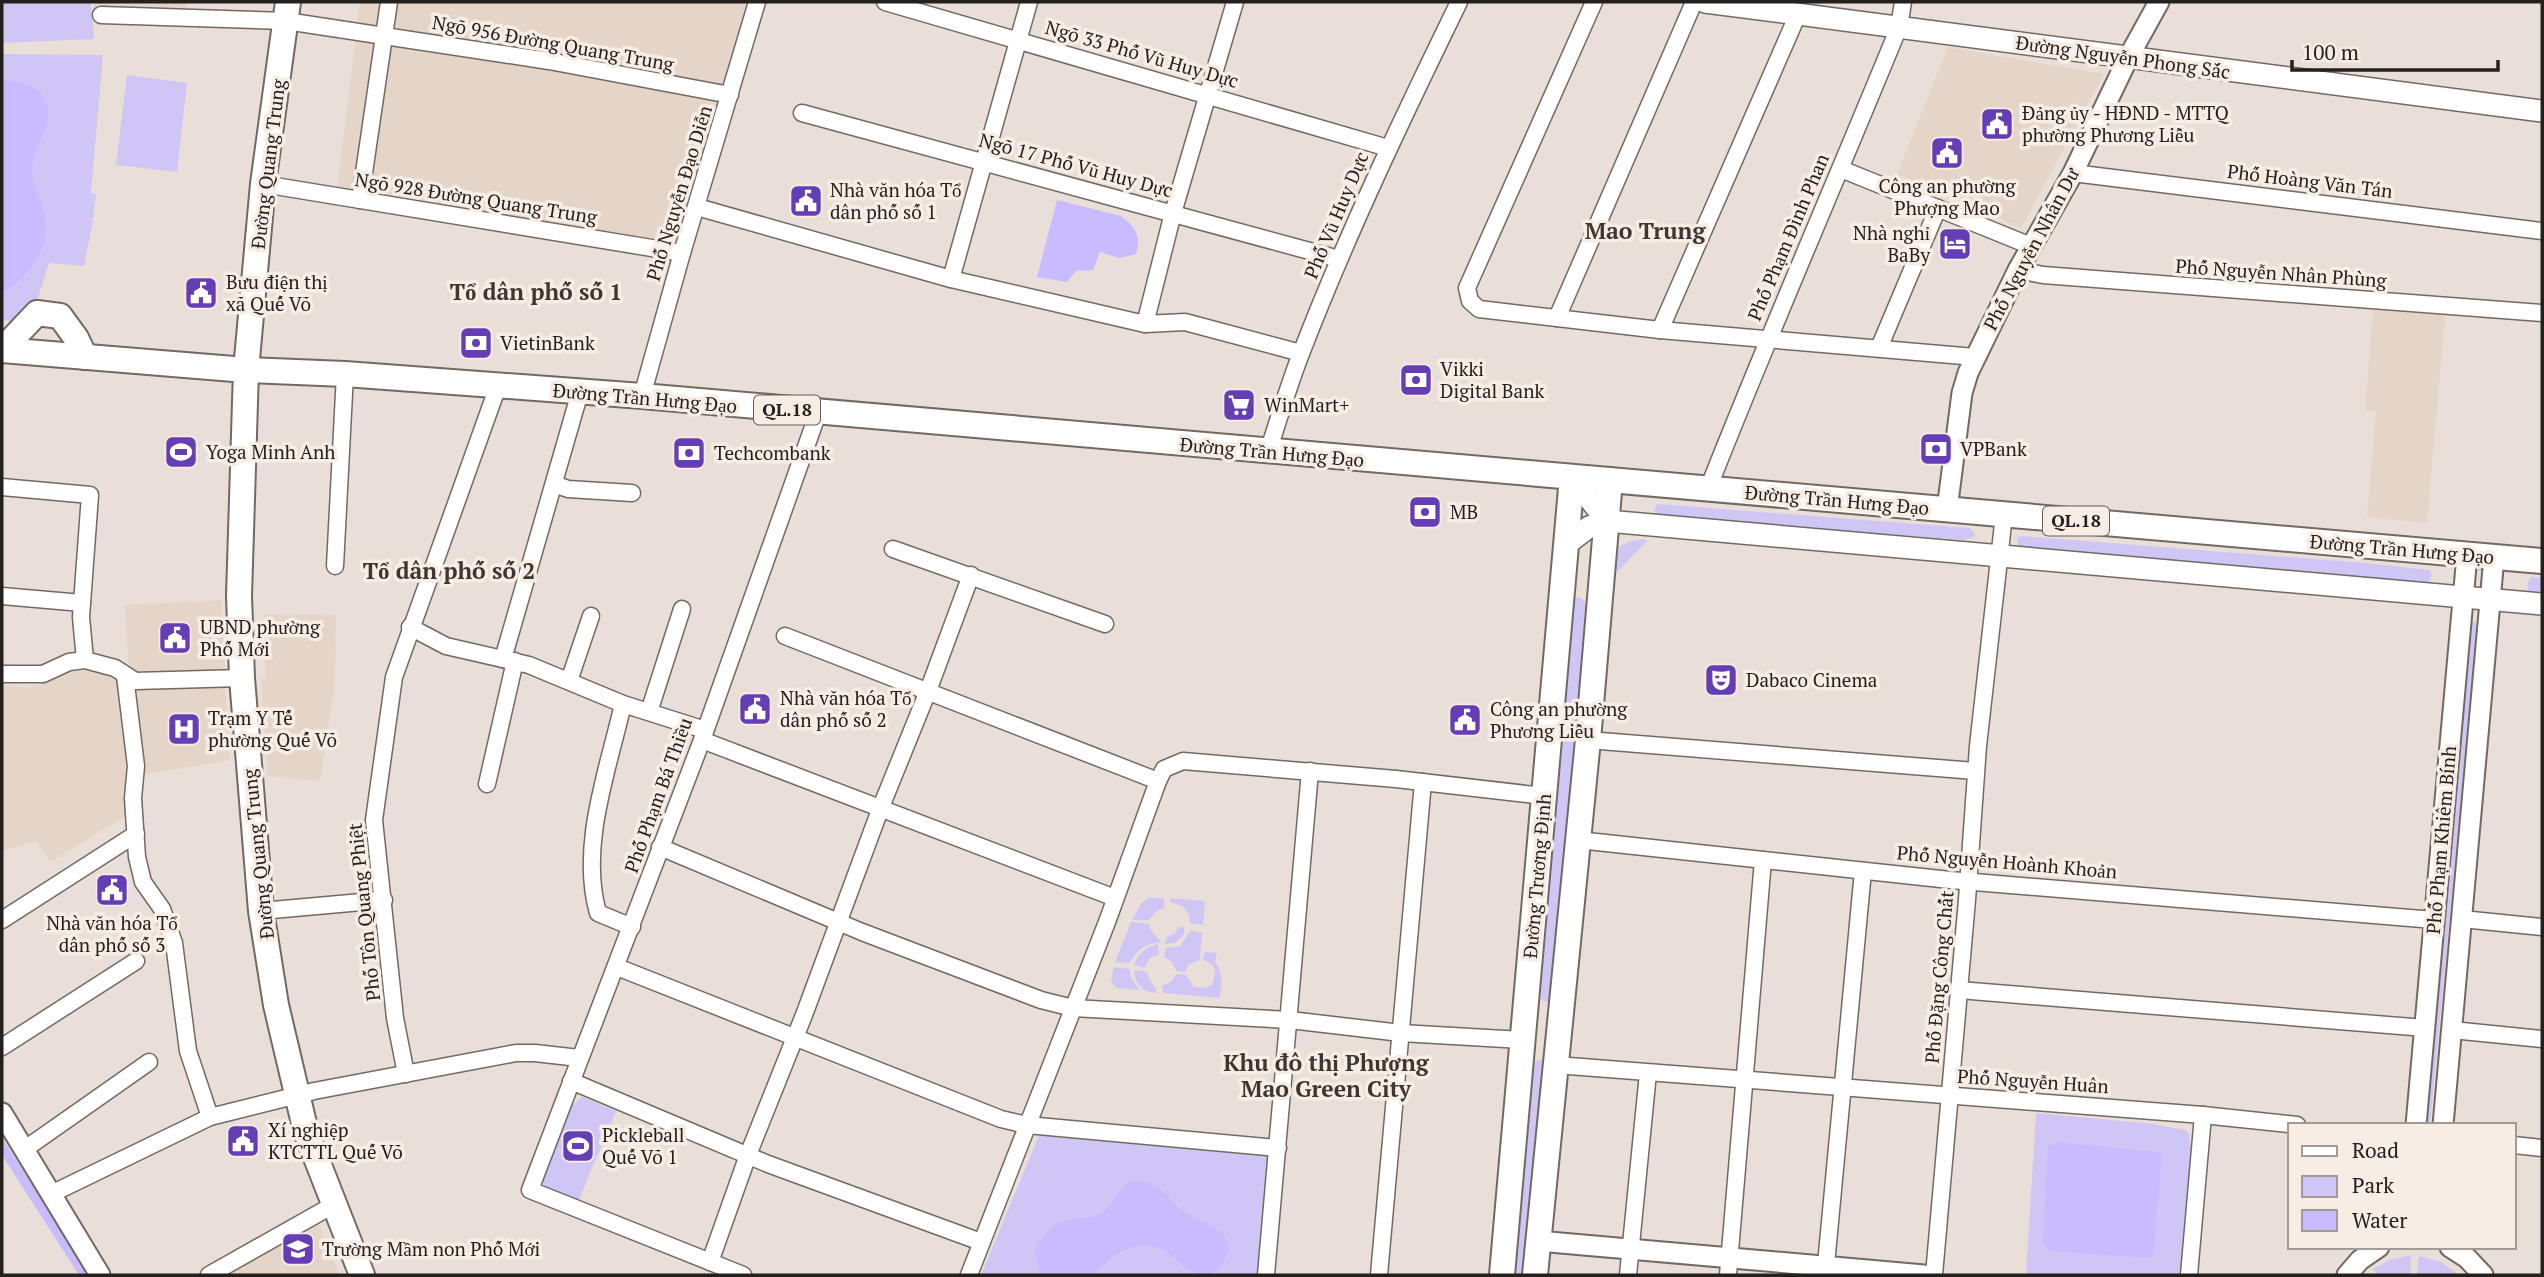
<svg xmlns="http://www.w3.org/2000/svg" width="2544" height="1277" font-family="'PT Serif',serif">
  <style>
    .built { fill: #e5d4c8 }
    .green { fill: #cfc6f5 }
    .water { fill: #c9bbff }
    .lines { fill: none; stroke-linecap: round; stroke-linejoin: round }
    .minor-casing { stroke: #726963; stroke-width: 19 }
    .tertiary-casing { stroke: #726963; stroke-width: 23 }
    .secondary-casing { stroke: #726963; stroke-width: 24 }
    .primary-casing { stroke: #726963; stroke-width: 28 }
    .trunk-casing { stroke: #726963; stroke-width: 28 }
    .minor { stroke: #fff; stroke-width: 16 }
    .tertiary { stroke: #fff; stroke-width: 19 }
    .secondary { stroke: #fff; stroke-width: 21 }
    .primary { stroke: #fff; stroke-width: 24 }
    .trunk { stroke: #fff; stroke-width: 24 }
    .labels { text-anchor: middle; stroke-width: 7; stroke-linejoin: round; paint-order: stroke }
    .shield { fill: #f7ede5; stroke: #635e59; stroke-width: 2 }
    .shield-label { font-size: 18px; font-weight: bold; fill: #23201d }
    .street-label { font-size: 19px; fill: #23201d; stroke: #f7ede5 }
    .poi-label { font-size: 19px; fill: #23201d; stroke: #f7ede5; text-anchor: start }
    .quarter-label { font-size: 23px; font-weight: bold; fill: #3e3631; stroke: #f7ede5 }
  </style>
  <rect width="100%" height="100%" fill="#eadfd8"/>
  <g class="built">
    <path d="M 94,2 L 187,2 L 186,13 L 95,12 Z"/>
    <path d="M 360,2 L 755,2 L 685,245 L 337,190 Z"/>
    <path d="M 1948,47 L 2104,74 L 2021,228 L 1897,174 Z"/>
    <path d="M 2373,310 L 2445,315 L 2427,523 L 2367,517 L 2376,412 L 2365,410 Z"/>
    <path d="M 221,600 L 225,671 L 129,676 L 125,605 Z"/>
    <path d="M 264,614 L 336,615 L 335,683 L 320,781 L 268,776 L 261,679 L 265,679 Z"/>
    <path d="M 89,670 L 100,670 L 125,676 L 134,811 L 50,862 L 36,841 L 2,851 L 2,685 L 28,688 L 70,673 Z"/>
    <path d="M 137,686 L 225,686 L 230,760 L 142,775 Z"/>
    <path d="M 318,1223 L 339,1275 L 219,1275 Z"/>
  </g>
  <g class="green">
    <path d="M 2,2 L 91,2 L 94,39 L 2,43 Z"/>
    <path d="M 2,54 L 103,55 L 91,193 L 96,194 L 93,219 L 88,219 L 93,221 L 84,266 L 49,263 L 33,314 L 17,322 L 2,320 Z"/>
    <path d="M 127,75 L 187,83 L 177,172 L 116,165 Z"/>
    <path d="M 1658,504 L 1969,528 L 1974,532 L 1975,536 L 1965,540 L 1658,517 L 1654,509 Z"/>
    <path d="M 2021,536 L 2366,563 L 2429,570 L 2432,575 L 2429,582 L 2420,583 L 2018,547 L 2017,538 Z"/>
    <path d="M 1643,539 L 1647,541 L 1618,571 L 1611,569 L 1614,550 L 1628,542 Z"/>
    <path d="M 2532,577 L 2542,578 L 2542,597 L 2529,596 C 2527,588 2526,582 2532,577 Z"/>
    <path d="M 1580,597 L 1585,602 L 1585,615 L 1552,1000 L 1546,1002 L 1539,998 L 1538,992 L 1573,604 L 1575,598 Z"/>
    <path d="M 2475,621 L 2477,628 L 2430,1125 L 2423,1125 L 2469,625 Z"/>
    <path d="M 1149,897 L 1164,899 L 1164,908 L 1157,911 L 1149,920 L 1132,920 L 1141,904 Z"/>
    <path d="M 1170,898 L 1205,901 L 1203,925 L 1190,923 C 1190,910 1182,905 1170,902 Z"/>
    <path d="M 1131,922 L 1149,924 L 1151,930 L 1161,942 C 1145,944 1137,949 1130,963 L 1115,962 Z"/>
    <path d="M 1179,927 L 1184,927 L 1184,935 L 1175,943 L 1164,944 L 1167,937 L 1174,934 Z"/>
    <path d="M 1191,930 L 1202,933 L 1200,960 L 1188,965 L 1185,972 L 1177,971 L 1171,961 L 1164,957 L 1166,948 L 1180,946 Z"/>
    <path d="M 1158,944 L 1159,955 L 1150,958 L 1144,968 L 1134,965 C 1138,953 1146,947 1158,944 Z"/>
    <path d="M 1205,952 L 1217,953 L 1215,962 C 1224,973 1221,985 1220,998 L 1163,993 L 1162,986 L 1172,981 L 1176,974 L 1186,975 L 1194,987 L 1203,988 L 1212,985 C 1217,973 1217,964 1203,960 Z"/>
    <path d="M 1114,967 L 1130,969 L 1131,978 L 1140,990 L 1117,988 L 1111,982 Z"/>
    <path d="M 1134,970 L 1147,972 L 1149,979 L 1156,988 L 1156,993 C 1142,992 1135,984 1134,970 Z"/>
    <path d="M 1539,1060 L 1543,1060 L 1546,1063 L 1527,1275 L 1514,1275 L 1532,1071 L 1533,1063 Z"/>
    <path d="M 582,1097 L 616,1111 L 578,1202 L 547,1191 L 542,1181 L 570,1107 Z"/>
    <path d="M 2036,1113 L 2154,1124 L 2186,1130 L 2189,1134 L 2191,1151 L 2182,1275 L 2026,1275 Z"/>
    <path d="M 1040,1133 L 1266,1154 L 1269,1162 L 1260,1275 L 981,1275 Z"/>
    <path d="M 2411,1255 L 2410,1275 L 2378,1275 L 2373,1269 L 2389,1260 Z"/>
    <path d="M 2419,1256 L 2441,1262 L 2459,1275 L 2417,1275 Z"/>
  </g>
  <g class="water">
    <path d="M 2,80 C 32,80 56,95 46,128 C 41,142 32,154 32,168 C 31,181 38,193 42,204 C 54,243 34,274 2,293 Z"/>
    <path d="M 1057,200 L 1121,216 C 1135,226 1142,237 1136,254 L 1119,258 L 1100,252 L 1093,270 L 1076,271 L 1067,282 L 1037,277 Z"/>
    <path d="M 2,1138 L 90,1275 L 79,1275 L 2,1155 Z"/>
    <path d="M 2056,1142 L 2159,1152 L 2162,1156 L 2153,1255 L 2150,1258 L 2050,1251 L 2043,1243 L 2048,1147 Z"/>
    <path d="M 1135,1181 C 1165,1182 1163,1196 1183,1211 C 1202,1225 1240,1228 1224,1261 C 1221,1267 1216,1272 1209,1274 C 1188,1277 1181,1262 1168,1253 C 1139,1234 1113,1253 1094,1275 L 1040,1275 L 1035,1250 C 1042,1234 1055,1222 1072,1219 C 1082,1217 1091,1219 1100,1214 C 1115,1206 1117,1183 1135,1181 Z"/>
  </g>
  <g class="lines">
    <defs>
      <g id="minor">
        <path d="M 885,2 L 1388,148"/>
        <path d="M 1594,2 L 1467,288 L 1470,301 L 1479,309 L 1660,330 L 1975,357"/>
        <path d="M 101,15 L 286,21 L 549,61 L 730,95"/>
        <path d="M 802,113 L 1339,259"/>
        <path d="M 1841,169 L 2031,246"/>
        <path d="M 2073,173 L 2542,231"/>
        <path d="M 263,184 L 682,253"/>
        <path d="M 360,200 L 389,2"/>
        <path d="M 697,207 L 951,279 L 1145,324 L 1185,322 L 1301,353"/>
        <path d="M 2018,270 L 2043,275 L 2542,313"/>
        <path d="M 951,279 L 1029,2"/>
        <path d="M 1557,318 L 1694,2"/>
        <path d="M 1145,324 L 1173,213 L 1235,2"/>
        <path d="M 1660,330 L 1798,14"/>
        <path d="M 1879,348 L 1938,208"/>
        <path d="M 642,396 L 682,253 L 757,2"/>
        <path d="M 1268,452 C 1279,418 1289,384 1302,351 C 1348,232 1403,117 1459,2"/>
        <path d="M 554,484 L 568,489 L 632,493"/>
        <path d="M 2,487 L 90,495 L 81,617 L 85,660"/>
        <path d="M 1708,489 C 1769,334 1836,181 1899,27 L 1903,2"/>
        <path d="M 893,549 L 1105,624"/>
        <path d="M 335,566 L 345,374"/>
        <path d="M 2,596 L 82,603"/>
        <path d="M 410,627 L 446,646 L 529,665 L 623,704 L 705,730"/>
        <path d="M 785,636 L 1158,781"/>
        <path d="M 503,659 L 580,392"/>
        <path d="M 2,674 L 43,674 L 69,662 L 85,660 L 115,668 L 135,681 L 242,678"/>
        <path d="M 125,676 L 136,766 L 133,798 L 137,857 L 143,882 L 162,909 L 174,943 L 188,1051 L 210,1117"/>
        <path d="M 569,681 L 591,616"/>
        <path d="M 623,704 C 608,770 579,846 598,913 L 632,927"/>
        <path d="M 649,712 L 682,609"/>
        <path d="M 702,740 L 1115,898"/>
        <path d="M 1588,740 L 1975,771"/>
        <path d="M 487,784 L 515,661"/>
        <path d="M 1578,840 L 1950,880 L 2434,920"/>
        <path d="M 660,847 L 862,932 L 1041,1000 L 1073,1008 L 1290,1020 L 1401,1033 L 1522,1040"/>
        <path d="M 261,911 L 384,900"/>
        <path d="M 2462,919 L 2542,927"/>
        <path d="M 2,920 L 136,834"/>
        <path d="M 617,967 L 1001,1119 L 1027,1125 L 1278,1148"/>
        <path d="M 1959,990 L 2425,1028"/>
        <path d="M 2452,1030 L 2542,1039"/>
        <path d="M 2,1047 L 136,961"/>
        <path d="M 1556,1065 L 2203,1115 L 2297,1125"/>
        <path d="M 406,1074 L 395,1018 L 374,820 L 394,677 L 498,386"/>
        <path d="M 571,1081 L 768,1164 L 981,1242"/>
        <path d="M 2514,1145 L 2542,1148"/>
        <path d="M 25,1149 L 149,1062"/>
        <path d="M 51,1194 L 210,1117 L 314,1091 L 516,1053 L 535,1053 L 579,1058"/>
        <path d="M 710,1262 L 748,1155 L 804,1015 L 881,807 L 928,691 L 971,575"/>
        <path d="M 209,1275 L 335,1204"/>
        <path d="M 743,1275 L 530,1190 L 702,740 L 818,413"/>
        <path d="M 969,1275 L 1107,922 L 1158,781 L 1164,769 L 1183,761 L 1396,779 L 1544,796"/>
        <path d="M 1266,1275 L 1310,771"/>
        <path d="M 1379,1275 L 1423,782"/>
        <path d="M 1628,1275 L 1648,1073"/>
        <path d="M 1728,1275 L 1763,860"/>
        <path d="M 1825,1275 L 1863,871"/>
        <path d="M 1934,1275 L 1967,900 L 1978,746 L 2004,515"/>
        <path d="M 2189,1275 L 2203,1115"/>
      </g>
      <g id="tertiary">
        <path d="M 1947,510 L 1962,393 L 1968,373 L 2018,270 L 2073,173 L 2128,58 L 2159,2"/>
        <path d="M 2,1113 L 100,1275"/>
        <path d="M 2416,1125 L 2467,555"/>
        <path d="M 2443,1125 L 2494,557"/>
        <path d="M 1538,1241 L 1924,1275"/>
        <path d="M 2450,1247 L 2467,1258 L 2483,1275"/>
        <path d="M 2347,1275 L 2360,1260 L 2379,1247"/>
      </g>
      <g id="secondary">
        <path d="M 1705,2 L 2542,111"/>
        <path d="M 1572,477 L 1607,521"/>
        <path d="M 1568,543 L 1589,527 L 1607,521 L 2542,604"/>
      </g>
      <g id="primary">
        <path d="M 288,2 L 263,184 L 246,370 L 239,596 L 242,678 L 261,911 L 276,1005 L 306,1132 L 362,1275"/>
        <path d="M 1502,1275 L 1572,477"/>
        <path d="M 1535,1275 L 1588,740 L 1610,480"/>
      </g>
      <g id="trunk">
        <path d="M 2,350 L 246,370 L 345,374 L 642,396 L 2542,561"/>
        <path d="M 2,350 L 37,313 L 60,316 L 76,338 L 85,357"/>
      </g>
    </defs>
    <use href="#minor" class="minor-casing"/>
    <use href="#tertiary" class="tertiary-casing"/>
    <use href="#secondary" class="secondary-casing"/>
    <use href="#primary" class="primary-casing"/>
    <use href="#trunk" class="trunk-casing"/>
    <use href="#minor" class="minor"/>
    <use href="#tertiary" class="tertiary"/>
    <use href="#secondary" class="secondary"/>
    <use href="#primary" class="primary"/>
    <use href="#trunk" class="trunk"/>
  </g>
  <defs>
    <symbol id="civic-square" viewBox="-11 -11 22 22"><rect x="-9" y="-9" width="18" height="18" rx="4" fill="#653db5" stroke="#f7ede5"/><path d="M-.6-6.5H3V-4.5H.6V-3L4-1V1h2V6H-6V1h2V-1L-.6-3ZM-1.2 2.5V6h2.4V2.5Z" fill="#fff"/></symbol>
    <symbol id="hotel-square" viewBox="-11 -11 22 22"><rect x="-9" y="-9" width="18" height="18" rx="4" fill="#653db5" stroke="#f7ede5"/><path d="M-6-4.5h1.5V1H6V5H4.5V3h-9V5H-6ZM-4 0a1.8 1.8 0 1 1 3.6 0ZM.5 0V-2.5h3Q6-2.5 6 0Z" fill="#fff"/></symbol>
    <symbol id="bank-square" viewBox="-11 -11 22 22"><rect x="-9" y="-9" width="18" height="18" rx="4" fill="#653db5" stroke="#f7ede5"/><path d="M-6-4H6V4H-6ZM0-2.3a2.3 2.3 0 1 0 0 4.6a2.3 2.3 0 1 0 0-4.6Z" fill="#fff"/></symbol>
    <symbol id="supermarket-square" viewBox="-11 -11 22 22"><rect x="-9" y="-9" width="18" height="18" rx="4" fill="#653db5" stroke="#f7ede5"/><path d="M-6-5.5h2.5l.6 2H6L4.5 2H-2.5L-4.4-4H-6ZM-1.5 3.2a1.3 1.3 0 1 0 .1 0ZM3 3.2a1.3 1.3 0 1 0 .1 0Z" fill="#fff"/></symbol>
    <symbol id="stadium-square" viewBox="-11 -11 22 22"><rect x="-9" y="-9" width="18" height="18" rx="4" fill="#653db5" stroke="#f7ede5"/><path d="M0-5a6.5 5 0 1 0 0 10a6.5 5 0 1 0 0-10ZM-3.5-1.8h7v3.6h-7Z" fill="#fff"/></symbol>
    <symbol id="theatre-square" viewBox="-11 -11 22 22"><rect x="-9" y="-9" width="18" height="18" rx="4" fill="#653db5" stroke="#f7ede5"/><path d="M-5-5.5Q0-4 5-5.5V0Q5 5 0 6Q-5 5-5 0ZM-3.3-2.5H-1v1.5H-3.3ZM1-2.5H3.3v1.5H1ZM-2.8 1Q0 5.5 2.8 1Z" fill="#fff"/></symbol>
    <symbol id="hospital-square" viewBox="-11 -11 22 22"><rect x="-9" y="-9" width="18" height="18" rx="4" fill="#653db5" stroke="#f7ede5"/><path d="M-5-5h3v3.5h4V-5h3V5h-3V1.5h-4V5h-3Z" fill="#fff"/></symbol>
    <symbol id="school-square" viewBox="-11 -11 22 22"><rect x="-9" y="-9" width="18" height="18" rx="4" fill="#653db5" stroke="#f7ede5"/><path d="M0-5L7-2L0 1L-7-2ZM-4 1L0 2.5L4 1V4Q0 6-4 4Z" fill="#fff"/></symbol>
  </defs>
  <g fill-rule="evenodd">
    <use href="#civic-square" x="1978" y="105" width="38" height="38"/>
    <use href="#civic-square" x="1928" y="134" width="38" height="38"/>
    <use href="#civic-square" x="787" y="182" width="38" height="38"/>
    <use href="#hotel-square" x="1936" y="225" width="38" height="38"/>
    <use href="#civic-square" x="182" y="274" width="38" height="38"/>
    <use href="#bank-square" x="457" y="324" width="38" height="38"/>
    <use href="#bank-square" x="1397" y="361" width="38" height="38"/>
    <use href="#supermarket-square" x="1220" y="386" width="38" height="38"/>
    <use href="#bank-square" x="1917" y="430" width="38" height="38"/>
    <use href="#stadium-square" x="162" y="433" width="38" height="38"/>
    <use href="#bank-square" x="670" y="434" width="38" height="38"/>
    <use href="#bank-square" x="1406" y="493" width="38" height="38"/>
    <use href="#civic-square" x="156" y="619" width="38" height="38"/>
    <use href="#theatre-square" x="1702" y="661" width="38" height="38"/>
    <use href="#civic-square" x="736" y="690" width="38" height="38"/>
    <use href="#civic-square" x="1446" y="701" width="38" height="38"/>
    <use href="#hospital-square" x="165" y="710" width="38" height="38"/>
    <use href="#civic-square" x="93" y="871" width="38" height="38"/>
    <use href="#civic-square" x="224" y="1122" width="38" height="38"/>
    <use href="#stadium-square" x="559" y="1127" width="38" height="38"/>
    <use href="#school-square" x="279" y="1230" width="38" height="38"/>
  </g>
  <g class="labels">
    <g class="shield">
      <rect x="754" y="395.5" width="66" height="29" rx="5"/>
      <rect x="2043" y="506.5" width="66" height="29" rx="5"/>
    </g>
    <g class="shield-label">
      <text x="787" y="416">QL.18</text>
      <text x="2076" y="527">QL.18</text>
    </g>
    <g class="street-label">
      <text transform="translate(553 43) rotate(10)" y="7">Ngõ 956 Đường Quang Trung</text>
      <text transform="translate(1142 54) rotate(16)" y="7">Ngõ 33 Phố Vũ Huy Dực</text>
      <text transform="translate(2123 57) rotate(8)" y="7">Đường Nguyễn Phong Sắc</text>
      <text transform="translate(268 164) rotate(-83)" y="7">Đường Quang Trung</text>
      <text transform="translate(1076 165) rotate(15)" y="7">Ngõ 17 Phố Vũ Huy Dực</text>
      <text transform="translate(2310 181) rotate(7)" y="7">Phố Hoàng Văn Tán</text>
      <text transform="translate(679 193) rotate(-73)" y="7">Phố Nguyễn Đạo Diễn</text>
      <text transform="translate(476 198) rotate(9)" y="7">Ngõ 928 Đường Quang Trung</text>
      <text transform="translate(1336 215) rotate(-67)" y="7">Phố Vũ Huy Dực</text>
      <text transform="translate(1788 237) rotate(-67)" y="7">Phố Phạm Đình Phan</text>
      <text transform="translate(2031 249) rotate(-62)" y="7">Phố Nguyễn Nhân Dư</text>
      <text transform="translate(2281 273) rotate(4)" y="7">Phố Nguyễn Nhân Phùng</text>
      <text transform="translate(645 398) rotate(5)" y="7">Đường Trần Hưng Đạo</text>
      <text transform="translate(1272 452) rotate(5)" y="7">Đường Trần Hưng Đạo</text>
      <text transform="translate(1837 500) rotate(5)" y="7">Đường Trần Hưng Đạo</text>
      <text transform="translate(2402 549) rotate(5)" y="7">Đường Trần Hưng Đạo</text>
      <text transform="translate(658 795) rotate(-70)" y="7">Phố Phạm Bá Thiều</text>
      <text transform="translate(2441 840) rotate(-85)" y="7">Phố Phạm Khiêm Bính</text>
      <text transform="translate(258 854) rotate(-96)" y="7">Đường Quang Trung</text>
      <text transform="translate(2007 862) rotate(5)" y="7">Phố Nguyễn Hoành Khoản</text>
      <text transform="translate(1537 876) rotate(-85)" y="7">Đường Trương Định</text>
      <text transform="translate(364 912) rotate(-96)" y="7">Phố Tôn Quang Phiệt</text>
      <text transform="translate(1939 977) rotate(-85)" y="7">Phố Đặng Công Chất</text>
      <text transform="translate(2033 1081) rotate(4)" y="7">Phố Nguyễn Huân</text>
    </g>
    <g class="poi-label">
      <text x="2022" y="120">Đảng ủy - HĐND - MTTQ<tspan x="2022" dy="22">phường Phương Liễu</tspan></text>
      <text x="1947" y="193" text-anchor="middle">Công an phường<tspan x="1947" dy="22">Phượng Mao</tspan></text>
      <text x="830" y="197">Nhà văn hóa Tổ<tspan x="830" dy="22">dân phố số 1</tspan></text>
      <text x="1930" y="240" text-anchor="end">Nhà nghỉ<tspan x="1930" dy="22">BaBy</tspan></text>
      <text x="226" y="289">Bưu điện thị<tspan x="226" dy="22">xã Quế Võ</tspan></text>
      <text x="500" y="350">VietinBank</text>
      <text x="1440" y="376">Vikki<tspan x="1440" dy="22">Digital Bank</tspan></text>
      <text x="1264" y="412">WinMart+</text>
      <text x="1960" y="456">VPBank</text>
      <text x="206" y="459">Yoga Minh Anh</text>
      <text x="714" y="460">Techcombank</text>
      <text x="1450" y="519">MB</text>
      <text x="200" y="634">UBND phường<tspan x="200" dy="22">Phố Mới</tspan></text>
      <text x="1746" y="687">Dabaco Cinema</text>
      <text x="780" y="705">Nhà văn hóa Tổ<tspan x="780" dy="22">dân phố số 2</tspan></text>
      <text x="1490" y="716">Công an phường<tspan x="1490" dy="22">Phương Liễu</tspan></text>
      <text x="208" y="725">Trạm Y Tế<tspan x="208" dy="22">phường Quế Võ</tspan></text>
      <text x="112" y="930" text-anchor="middle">Nhà văn hóa Tổ<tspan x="112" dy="22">dân phố số 3</tspan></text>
      <text x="268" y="1137">Xí nghiệp<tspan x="268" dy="22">KTCTTL Quế Võ</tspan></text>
      <text x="602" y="1142">Pickleball<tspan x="602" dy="22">Quế Võ 1</tspan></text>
      <text x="322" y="1256">Trường Mầm non Phố Mới</text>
    </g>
    <g class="quarter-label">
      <text x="1645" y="239">Mao Trung</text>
      <text x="536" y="300">Tổ dân phố số 1</text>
      <text x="449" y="579">Tổ dân phố số 2</text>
      <text x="1326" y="1071">Khu đô thị Phượng<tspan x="1326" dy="26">Mao Green City</tspan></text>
    </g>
  </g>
  <rect width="2544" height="1277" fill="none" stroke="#23201d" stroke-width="7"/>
  <rect x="2288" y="1123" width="228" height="126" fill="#f7ede5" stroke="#a29b95" stroke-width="2"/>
  <rect x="2302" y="1146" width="35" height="10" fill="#ffffff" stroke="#a29b95" stroke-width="2"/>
  <text x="2352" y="1158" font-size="21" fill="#23201d">Road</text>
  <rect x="2302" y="1176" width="35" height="21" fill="#cfc6f5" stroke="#a29b95" stroke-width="2"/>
  <text x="2352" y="1193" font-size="21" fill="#23201d">Park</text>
  <rect x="2302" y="1210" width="35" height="21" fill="#c9bbff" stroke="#a29b95" stroke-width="2"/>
  <text x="2352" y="1228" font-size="21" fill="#23201d">Water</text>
  <path d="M2292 60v10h206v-10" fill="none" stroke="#23201d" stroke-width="3.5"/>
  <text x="2302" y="60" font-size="21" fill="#23201d" stroke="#f7ede5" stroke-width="5" paint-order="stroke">100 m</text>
</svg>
